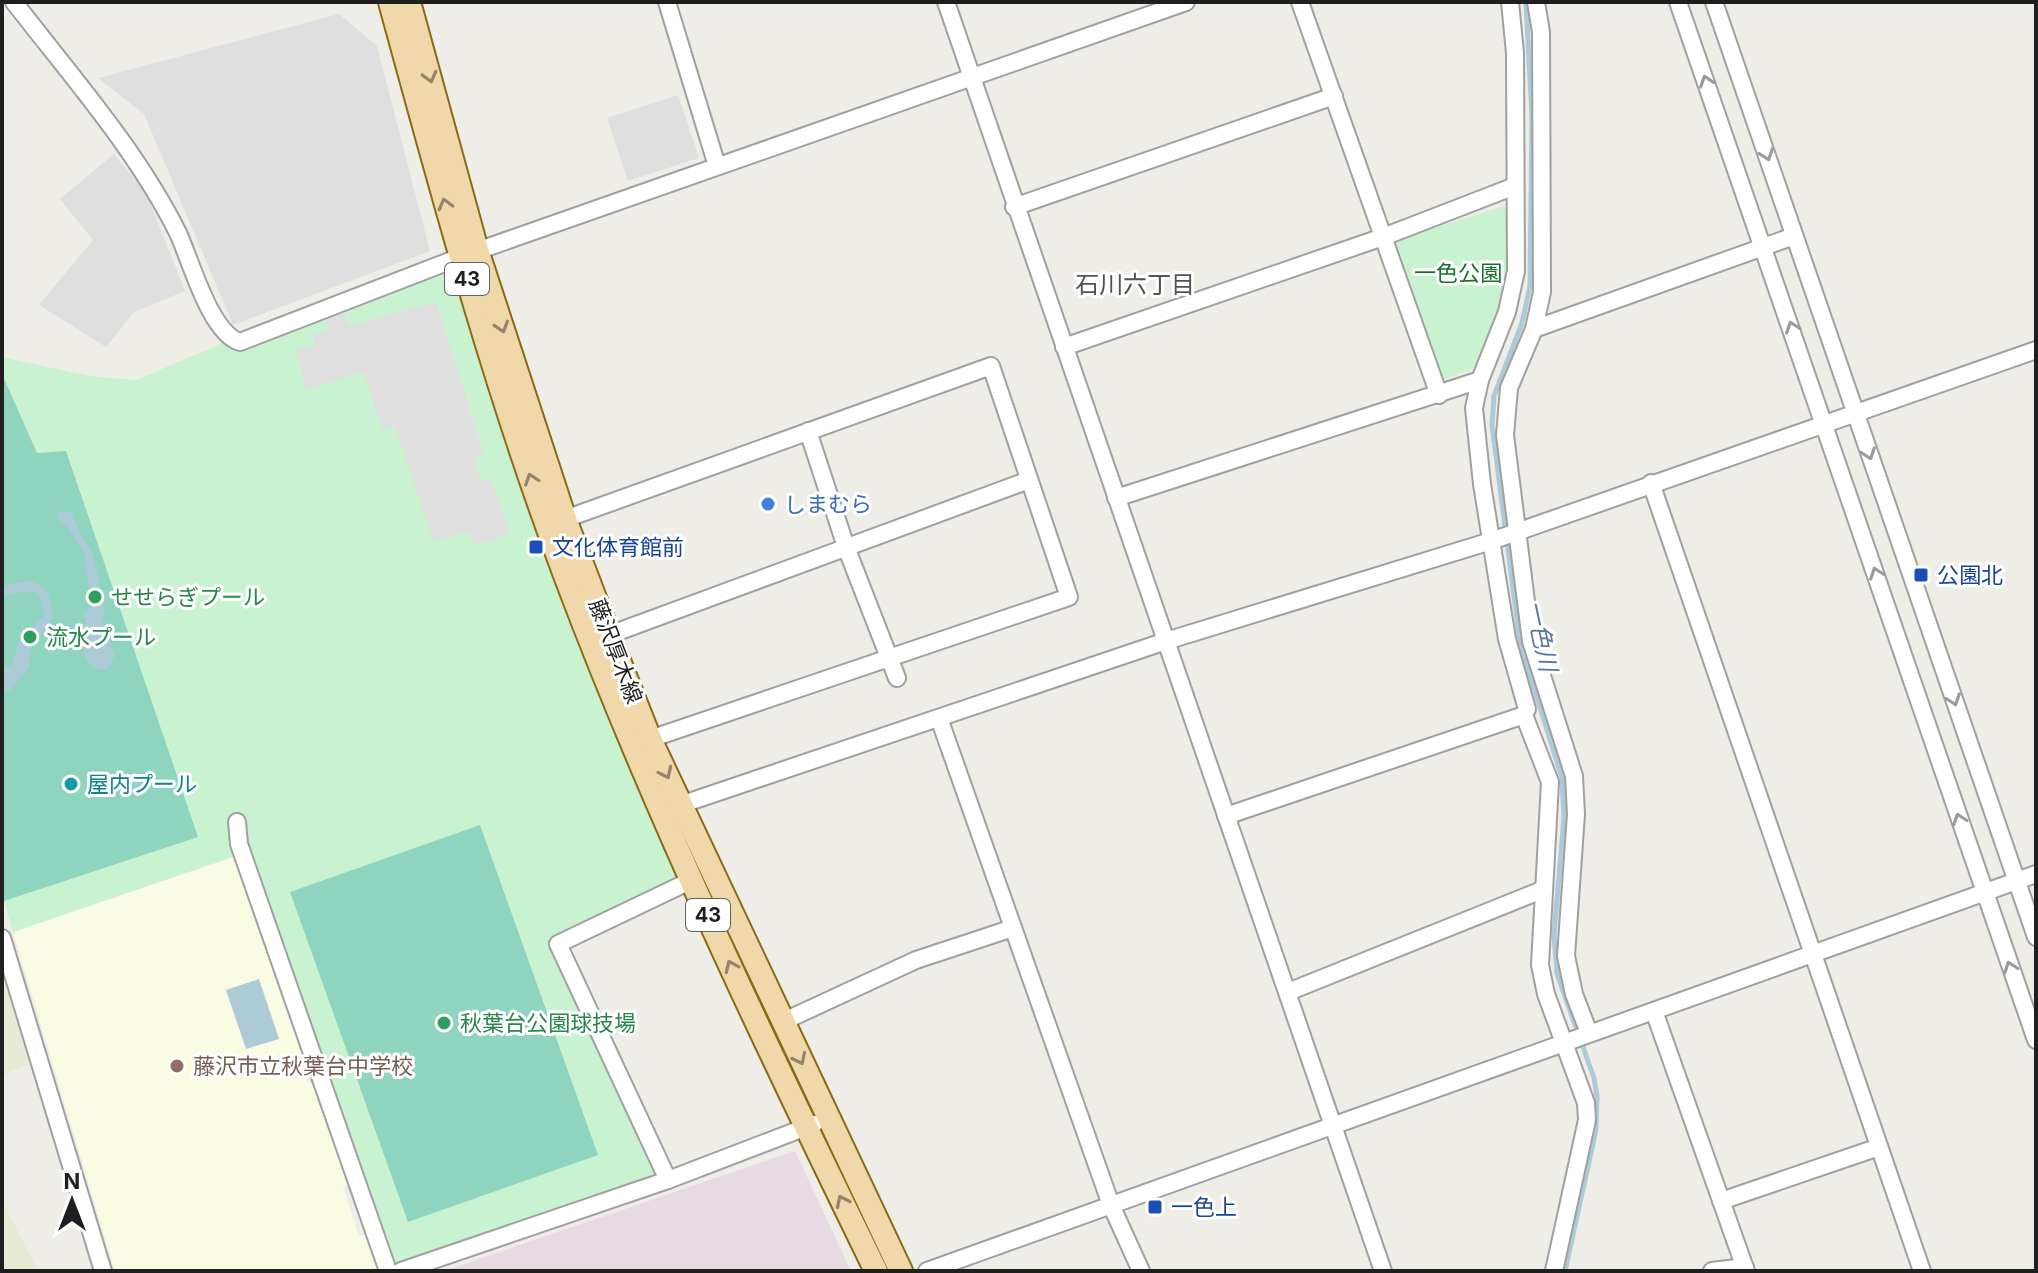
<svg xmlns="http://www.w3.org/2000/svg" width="2038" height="1273" font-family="Inter,'Noto Sans JP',sans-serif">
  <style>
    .industrial { fill: #e7dae3 }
    .education { fill: #f9fbe3 }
    .farmland { fill: #e7ebd4 }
    .park { fill: #c9f3d0 }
    .pitch { fill: #8fd4bf }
    .parking { fill: #dfdfdf }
    .water { fill: #adcad7 }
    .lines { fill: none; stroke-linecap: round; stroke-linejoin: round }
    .stream { stroke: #adcad7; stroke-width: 5 }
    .minor-casing { stroke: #a0a0a0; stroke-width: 20 }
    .major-casing { stroke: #886b12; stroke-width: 26 }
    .minor { stroke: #fff; stroke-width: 16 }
    .major { stroke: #f1d8aa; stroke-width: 22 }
    .oneway { stroke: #92856b }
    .oneway2 { stroke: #9a9a9a }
    .shop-dot { fill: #3f7fe0; stroke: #fff; stroke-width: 3 }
    .transit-dot { fill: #1a4fb4; stroke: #fff; stroke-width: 3 }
    .leisure-dot { fill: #2e9e5b; stroke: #fff; stroke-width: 3 }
    .culture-dot { fill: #0f9aa8; stroke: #fff; stroke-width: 3 }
    .education-dot { fill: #8d6e63; stroke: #fff; stroke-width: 3 }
    .labels { text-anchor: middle; stroke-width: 6; stroke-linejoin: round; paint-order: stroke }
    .shield { fill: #fff; stroke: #626262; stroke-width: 2 }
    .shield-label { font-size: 20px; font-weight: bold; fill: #1f1f1f }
    .park-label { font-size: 22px; fill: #197128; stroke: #fff }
    .shop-label { font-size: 22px; fill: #366cbe; stroke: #fff; text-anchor: start }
    .transit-label { font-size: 22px; fill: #164399; stroke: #fff; text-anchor: start }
    .leisure-label { font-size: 22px; fill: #27864d; stroke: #fff; text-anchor: start }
    .street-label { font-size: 22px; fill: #1f1f1f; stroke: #fff }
    .culture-label { font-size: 22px; fill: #0d838f; stroke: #fff; text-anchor: start }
    .education-label { font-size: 22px; fill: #785e54; stroke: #fff; text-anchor: start }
    .neighbourhood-label { font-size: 24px; fill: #525252; stroke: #fff }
    .water-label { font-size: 24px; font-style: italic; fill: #5777a3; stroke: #fff }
  </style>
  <rect width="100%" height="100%" fill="#efede7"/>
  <path class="industrial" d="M 795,1151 L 851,1271 L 444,1271 Z"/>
  <path class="education" d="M 236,856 L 304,1048 L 300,1061 L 304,1077 L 320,1093 L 352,1183 L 343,1187 L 359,1236 L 367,1233 L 379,1269 L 374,1271 L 115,1271 L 13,932 Z"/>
  <g class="farmland">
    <path d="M 2,953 L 34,1062 L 2,1075 Z"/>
    <path d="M 2,1200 L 38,1271 L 2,1271 Z"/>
  </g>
  <g class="park">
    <path d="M 1514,203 C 1510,261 1505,315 1477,367 L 1442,380 L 1393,241 Z"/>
    <path d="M 460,257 L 692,880 L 558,944 L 668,1180 L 388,1271 L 236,856 L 13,932 L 2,894 L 2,357 L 90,376 L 136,380 L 232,339 Z"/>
  </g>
  <g class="pitch">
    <path d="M 2,374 L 37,453 L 66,451 L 198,837 L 4,901 Z"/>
    <path d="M 480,825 L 598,1155 L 408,1222 L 290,892 Z"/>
  </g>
  <g class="parking">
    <path d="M 339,14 L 377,46 L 430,251 L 233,325 L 144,114 L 98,78 Z"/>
    <path d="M 678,95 L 699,158 L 628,181 L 607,118 Z"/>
    <path d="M 114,154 L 146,193 L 185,291 L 134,312 L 106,347 L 39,305 L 93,240 L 60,199 Z"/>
    <path d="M 436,302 L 484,454 L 474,459 L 482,481 L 491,479 L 510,534 L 474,545 L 469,531 L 434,542 L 395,426 L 382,429 L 364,372 L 307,389 L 295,350 L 315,345 L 313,335 L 329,331 L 324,317 L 342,310 L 348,326 Z"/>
  </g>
  <g class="water">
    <path d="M 61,510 L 73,514 C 76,533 92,546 95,562 C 99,579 99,596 105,614 L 101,621 L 115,655 L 107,670 C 84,669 84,652 79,633 L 86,625 L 84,614 L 92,607 L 85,555 L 68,527 L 56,518 Z"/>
    <path d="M 29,581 C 48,585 52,600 53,618 L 32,644 L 29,667 L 11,690 L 2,690 L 2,668 L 12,665 L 19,639 L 45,615 L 39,594 L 33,591 L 2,595 L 2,586 Z"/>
    <path d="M 259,979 L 279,1039 L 246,1049 L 226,990 Z"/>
  </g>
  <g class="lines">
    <path class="stream" d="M 1526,2 L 1532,117 L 1530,286 L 1522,323 L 1494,396 L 1492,425 L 1520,643 L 1562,778 L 1564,817 L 1554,935 L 1557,974 L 1594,1078 L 1597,1096 L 1596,1130 L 1565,1271"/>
    <defs>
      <g id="minor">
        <path d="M 14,2 C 71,76 136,149 178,233 C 191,261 210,333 240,342 L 460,257 L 1186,2"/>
        <path d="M 667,2 L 717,166"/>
        <path d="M 946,2 L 1383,1271"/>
        <path d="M 1300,2 L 1439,395"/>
        <path d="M 1510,2 L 1515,53 L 1516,271 L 1507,312 L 1480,380 L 1474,408 L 1482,484 L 1507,639 L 1527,709 L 1524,715 L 1550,782 L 1540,965 L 1546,994 L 1586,1103 L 1587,1120 L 1554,1271"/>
        <path d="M 1536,2 L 1541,32 L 1542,292 L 1534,329 L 1509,388 L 1505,435 L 1531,641 L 1574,776 L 1576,814 L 1566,956 L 1574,994 L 1589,1033"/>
        <path d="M 1678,2 L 2036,1040"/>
        <path d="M 1714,2 L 2036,937"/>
        <path d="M 1014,207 L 1334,96"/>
        <path d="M 1534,329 L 1794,236"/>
        <path d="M 1064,347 L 1383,237 L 1515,186"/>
        <path d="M 808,431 L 846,547 L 897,678"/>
        <path d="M 1651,483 L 1922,1271"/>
        <path d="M 1116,498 L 1480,380"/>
        <path d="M 565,519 L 991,366 L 1069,597 L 650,739"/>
        <path d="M 609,635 L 1029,480"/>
        <path d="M 939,718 L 1111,1205 L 1141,1271"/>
        <path d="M 680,805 L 1166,641 L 1491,541 L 2036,350"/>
        <path d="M 1226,816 L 1524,715"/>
        <path d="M 237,822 L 239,844 L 388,1271"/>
        <path d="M 2,938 L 103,1271"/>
        <path d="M 1288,992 L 1542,890"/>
        <path d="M 1654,1011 L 1746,1271"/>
        <path d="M 782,1022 L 916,960 L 1013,928"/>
        <path d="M 668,1180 L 558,944 L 692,880"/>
        <path d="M 1721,1201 L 1879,1147"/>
        <path d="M 401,1271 L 668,1180 L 814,1124"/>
        <path d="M 927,1271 L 2036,874"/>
        <path d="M 1712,1271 L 1745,1267"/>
      </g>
      <g id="major">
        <path d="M 390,2 C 443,196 495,390 566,578 C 655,814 765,1044 876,1271"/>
        <path d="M 409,2 L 477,250 L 565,519 L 609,635 L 650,739 L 901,1271"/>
      </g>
    </defs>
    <use href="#minor" class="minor-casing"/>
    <use href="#major" class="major-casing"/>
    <use href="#minor" class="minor"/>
    <use href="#major" class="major"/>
  </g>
  <defs><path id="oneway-chevron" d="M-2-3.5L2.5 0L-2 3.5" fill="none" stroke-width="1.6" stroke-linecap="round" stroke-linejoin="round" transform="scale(2)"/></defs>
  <g class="oneway">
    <use href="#oneway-chevron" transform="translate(430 77) rotate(75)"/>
    <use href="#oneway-chevron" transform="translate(445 204) rotate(-105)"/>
    <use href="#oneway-chevron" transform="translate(502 327) rotate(72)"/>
    <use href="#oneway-chevron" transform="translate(531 479) rotate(-109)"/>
    <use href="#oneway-chevron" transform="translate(666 773) rotate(65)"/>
    <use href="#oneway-chevron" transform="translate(731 966) rotate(-114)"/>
    <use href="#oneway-chevron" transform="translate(800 1059) rotate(64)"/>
    <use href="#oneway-chevron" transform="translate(842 1201) rotate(-116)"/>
  </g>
  <g class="oneway2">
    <use href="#oneway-chevron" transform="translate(1706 81) rotate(-109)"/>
    <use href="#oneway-chevron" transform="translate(1767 155) rotate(71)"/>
    <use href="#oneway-chevron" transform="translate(1792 327) rotate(-109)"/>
    <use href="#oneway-chevron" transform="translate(1869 454) rotate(71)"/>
    <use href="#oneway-chevron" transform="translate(1876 573) rotate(-109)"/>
    <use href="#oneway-chevron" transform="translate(1954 700) rotate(71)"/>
    <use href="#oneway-chevron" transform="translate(1959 819) rotate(-109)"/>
    <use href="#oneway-chevron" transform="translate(2010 967) rotate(-109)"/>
  </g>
  <circle class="shop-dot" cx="768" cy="504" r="8"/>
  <g class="transit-dot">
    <rect x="528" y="539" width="16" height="16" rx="4"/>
    <rect x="1913" y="567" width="16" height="16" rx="4"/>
    <rect x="1147" y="1199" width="16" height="16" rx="4"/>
  </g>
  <g class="leisure-dot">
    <circle cx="95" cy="597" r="8"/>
    <circle cx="30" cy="637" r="8"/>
    <circle cx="444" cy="1023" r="8"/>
  </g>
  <circle class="culture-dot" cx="71" cy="784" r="8"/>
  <circle class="education-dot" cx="177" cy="1066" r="8"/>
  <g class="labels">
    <g class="shield">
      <rect x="445" y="263" width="44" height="32" rx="6"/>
      <rect x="686" y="899" width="44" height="32" rx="6"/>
    </g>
    <g class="shield-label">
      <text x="467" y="286">43</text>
      <text x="708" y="922">43</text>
    </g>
    <g class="park-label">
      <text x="1458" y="281">一色公園</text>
    </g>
    <g class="shop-label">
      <text x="784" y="512">しまむら</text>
    </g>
    <g class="transit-label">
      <text x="552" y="555">文化体育館前</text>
      <text x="1937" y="583">公園北</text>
      <text x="1171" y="1215">一色上</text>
    </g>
    <g class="leisure-label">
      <text x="111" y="605">せせらぎプール</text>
      <text x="46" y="645">流水プール</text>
      <text x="460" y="1031">秋葉台公園球技場</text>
    </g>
    <g class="street-label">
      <text transform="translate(616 651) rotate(69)" y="8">藤沢厚木線</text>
    </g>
    <g class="culture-label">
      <text x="87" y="792">屋内プール</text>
    </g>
    <g class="education-label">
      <text x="193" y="1074">藤沢市立秋葉台中学校</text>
    </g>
    <g class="neighbourhood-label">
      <text x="1135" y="293">石川六丁目</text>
    </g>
    <g class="water-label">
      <text transform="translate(1541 636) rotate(78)" y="8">一色川</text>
    </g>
  </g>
  <rect width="2038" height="1273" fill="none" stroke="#1f1f1f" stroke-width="8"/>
  <g transform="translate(72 1201)" stroke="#ffffff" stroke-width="6" paint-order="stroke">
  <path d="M0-6L14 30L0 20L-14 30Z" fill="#1f1f1f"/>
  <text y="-12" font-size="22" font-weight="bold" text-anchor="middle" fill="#1f1f1f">N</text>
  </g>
</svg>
